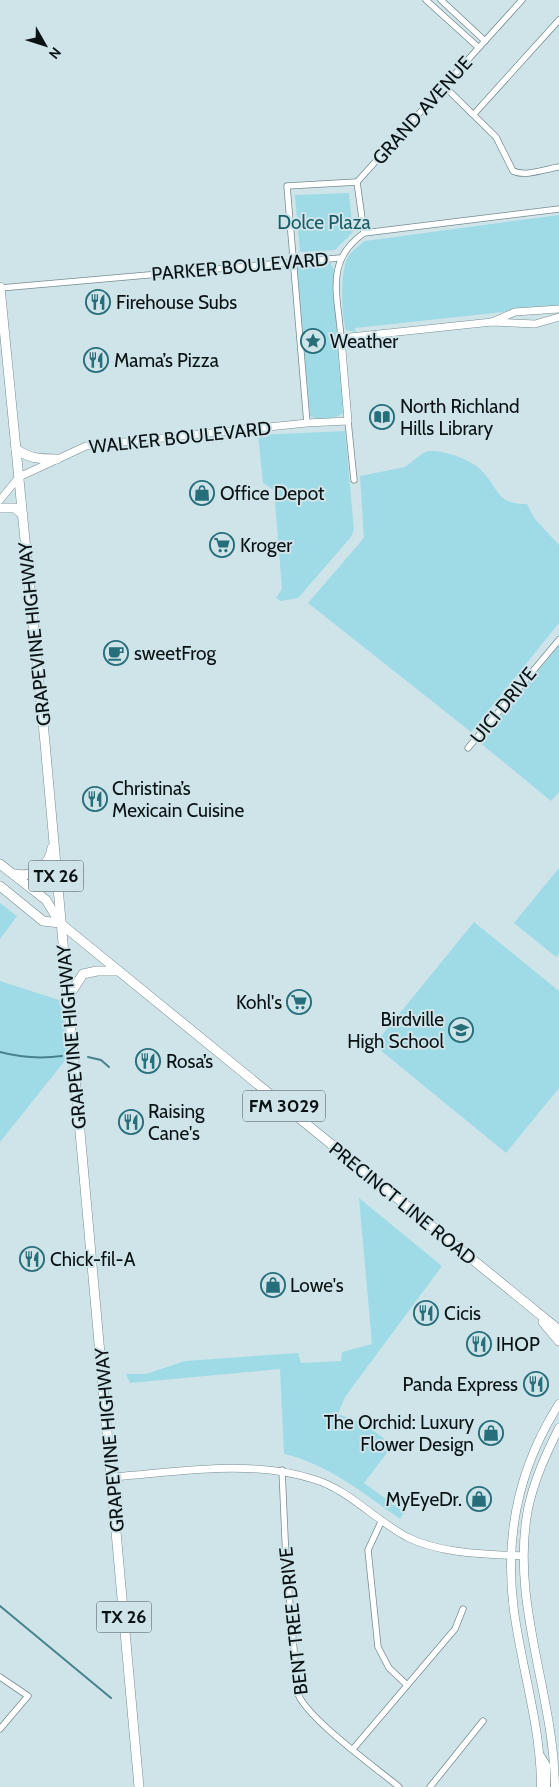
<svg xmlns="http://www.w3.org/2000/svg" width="559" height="1787" font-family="Cabin,sans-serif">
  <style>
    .green { fill: #9fdbe7 }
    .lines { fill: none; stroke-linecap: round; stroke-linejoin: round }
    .stream { stroke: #46818c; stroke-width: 2 }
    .minor-casing { stroke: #778c90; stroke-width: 7 }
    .tertiary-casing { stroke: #778c90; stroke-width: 8 }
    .secondary-casing { stroke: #778c90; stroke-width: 9 }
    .primary-casing { stroke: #778c90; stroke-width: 10 }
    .minor { stroke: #fff; stroke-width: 5.5 }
    .tertiary { stroke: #fff; stroke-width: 7 }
    .secondary { stroke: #fff; stroke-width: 8 }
    .primary { stroke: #fff; stroke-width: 9 }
    .labels { text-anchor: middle; stroke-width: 4; stroke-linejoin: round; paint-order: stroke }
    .shield { fill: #cee4e9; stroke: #465154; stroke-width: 1 }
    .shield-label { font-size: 18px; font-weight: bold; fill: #0b1214 }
    .street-label { font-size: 19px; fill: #0b1214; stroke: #cee4e9 }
    .park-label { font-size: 19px; fill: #165b66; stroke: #cee4e9 }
    .poi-label { font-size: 19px; fill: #0b1214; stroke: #cee4e9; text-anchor: start }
  </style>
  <rect width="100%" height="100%" fill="#cee4e9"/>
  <g class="green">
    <path d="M 349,193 L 353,232 L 335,250 L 300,252 L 295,195 Z"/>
    <path d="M 559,215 L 559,306 L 355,328 L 356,332 L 346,330 C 341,316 340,270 348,257 C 352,250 359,246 365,241 Z"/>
    <path d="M 330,262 L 334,270 L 333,285 L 344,408 L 344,412 C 337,419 319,422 310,416 L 297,268 L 301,264 Z"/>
    <path d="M 345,431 L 354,530 L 351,537 L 298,598 L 281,601 L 276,598 L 282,589 L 274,490 L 263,483 L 258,435 Z"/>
    <path d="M 429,451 C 447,451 471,459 483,472 C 500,491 497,504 527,504 L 534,518 L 559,545 L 559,623 L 471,732 L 308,603 L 364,538 L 360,476 L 405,467 L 423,453 Z"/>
    <path d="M 559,646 L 559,792 L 551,801 L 479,742 Z"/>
    <path d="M 559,868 L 559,953 L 556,957 L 514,923 Z"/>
    <path d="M 0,903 L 17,916 L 0,939 Z"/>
    <path d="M 474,922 L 559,991 L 559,1088 L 506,1153 L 374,1045 Z"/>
    <path d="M 0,981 L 62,1001 L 67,1058 L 0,1142 Z"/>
    <path d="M 359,1198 L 442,1266 L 345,1397 L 338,1414 L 363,1423 L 393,1445 L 364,1483 L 404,1512 L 400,1519 C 363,1493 328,1464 284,1454 L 280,1369 L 130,1383 L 126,1374 L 146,1374 L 185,1361 L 298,1353 L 301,1363 L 341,1361 L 342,1352 L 372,1344 Z"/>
  </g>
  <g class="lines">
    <g class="stream">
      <path d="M 0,1052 C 22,1058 40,1059 62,1056"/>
      <path d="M 88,1057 L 101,1060 L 109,1067"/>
      <path d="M 0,1606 L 111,1698"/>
    </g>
    <defs>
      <g id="minor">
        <path d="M 426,0 L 478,47"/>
        <path d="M 441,0 L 485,41"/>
        <path d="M 444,86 L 496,137 L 513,171 C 525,177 546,169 559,167"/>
        <path d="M 474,114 L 559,20"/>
        <path d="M 364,233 L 357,182 L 522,0"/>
        <path d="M 0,288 L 340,258"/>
        <path d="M 341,338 C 338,295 324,261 364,233 L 559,209"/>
        <path d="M 348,421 L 354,480"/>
        <path d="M 307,423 L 287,186 L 357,182"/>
        <path d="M 468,748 L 559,640"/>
        <path d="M 282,1470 L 286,1560 L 298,1694 C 308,1719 375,1767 399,1787"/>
        <path d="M 381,1522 L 368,1550 L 378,1647 L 389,1668 L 407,1685"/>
        <path d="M 0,1677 L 28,1696 L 0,1729"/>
        <path d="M 353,1749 L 455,1629 L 463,1609"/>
        <path d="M 430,1787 L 483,1721"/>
      </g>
      <g id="tertiary">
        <path d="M 492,322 L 515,312 L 559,309"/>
        <path d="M 0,500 L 19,477 L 86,446 L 307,423 L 348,421 L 341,338 L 492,322 L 535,324 L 559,317"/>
        <path d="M 113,1477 C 179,1472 248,1459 313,1479 C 348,1489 375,1520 407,1537 C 441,1554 485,1554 523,1556"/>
      </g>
      <g id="secondary">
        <path d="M 541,1757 L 546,1765 L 546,1787"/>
        <path d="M 541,1787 C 541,1727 522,1670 514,1611 C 504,1537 519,1467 559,1404"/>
        <path d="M 555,1787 C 554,1693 510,1603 528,1509 C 534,1480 546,1454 559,1428"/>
      </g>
      <g id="primary">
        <path d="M 0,287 L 45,743 L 139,1787"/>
        <path d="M 16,449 C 30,459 40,459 57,459"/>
        <path d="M 0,508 L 15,508 L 23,515"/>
        <path d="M 0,864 L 46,900 L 60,923 L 559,1330"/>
        <path d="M 14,874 C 32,878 49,867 52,848"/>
        <path d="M 0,886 L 43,921 L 60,923"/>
        <path d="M 67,999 L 83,974 L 97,971 L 118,971"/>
        <path d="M 543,1322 L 559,1341"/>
      </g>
    </defs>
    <use href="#minor" class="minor-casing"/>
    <use href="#tertiary" class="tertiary-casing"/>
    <use href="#secondary" class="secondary-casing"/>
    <use href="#primary" class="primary-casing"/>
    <use href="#minor" class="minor"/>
    <use href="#tertiary" class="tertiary"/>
    <use href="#secondary" class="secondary"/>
    <use href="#primary" class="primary"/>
  </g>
  <defs>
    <symbol id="restaurant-ring" viewBox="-11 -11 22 22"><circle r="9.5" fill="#cee4e9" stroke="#276e7b" stroke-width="1.5"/><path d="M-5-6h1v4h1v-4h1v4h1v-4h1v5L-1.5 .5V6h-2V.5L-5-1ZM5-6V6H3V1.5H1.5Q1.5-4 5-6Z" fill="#276e7b"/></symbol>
    <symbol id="sight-ring" viewBox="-11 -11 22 22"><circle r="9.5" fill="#cee4e9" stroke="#276e7b" stroke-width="1.5"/><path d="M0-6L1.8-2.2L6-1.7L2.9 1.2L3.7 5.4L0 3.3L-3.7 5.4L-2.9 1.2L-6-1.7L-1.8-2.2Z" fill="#276e7b"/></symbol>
    <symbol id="library-ring" viewBox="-11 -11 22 22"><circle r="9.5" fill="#cee4e9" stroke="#276e7b" stroke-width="1.5"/><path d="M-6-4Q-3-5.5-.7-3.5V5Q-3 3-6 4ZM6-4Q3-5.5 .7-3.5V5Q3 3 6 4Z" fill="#276e7b"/></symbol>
    <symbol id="shop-ring" viewBox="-11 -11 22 22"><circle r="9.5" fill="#cee4e9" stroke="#276e7b" stroke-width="1.5"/><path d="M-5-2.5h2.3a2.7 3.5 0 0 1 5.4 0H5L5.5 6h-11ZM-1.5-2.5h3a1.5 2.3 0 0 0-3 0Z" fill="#276e7b"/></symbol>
    <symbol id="supermarket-ring" viewBox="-11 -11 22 22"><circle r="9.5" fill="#cee4e9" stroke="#276e7b" stroke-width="1.5"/><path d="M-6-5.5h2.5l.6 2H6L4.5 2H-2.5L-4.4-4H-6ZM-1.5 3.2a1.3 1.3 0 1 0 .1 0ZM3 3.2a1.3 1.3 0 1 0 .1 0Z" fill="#276e7b"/></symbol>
    <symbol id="cafe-ring" viewBox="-11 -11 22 22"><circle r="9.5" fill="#cee4e9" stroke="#276e7b" stroke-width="1.5"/><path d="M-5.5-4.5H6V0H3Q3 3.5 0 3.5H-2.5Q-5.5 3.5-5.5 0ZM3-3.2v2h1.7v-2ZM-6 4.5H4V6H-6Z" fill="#276e7b"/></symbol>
    <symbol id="school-ring" viewBox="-11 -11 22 22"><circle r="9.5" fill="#cee4e9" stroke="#276e7b" stroke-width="1.5"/><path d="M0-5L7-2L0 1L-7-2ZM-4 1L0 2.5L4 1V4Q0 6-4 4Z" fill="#276e7b"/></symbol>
  </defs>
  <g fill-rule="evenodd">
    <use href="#restaurant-ring" x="84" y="288" width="28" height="28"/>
    <use href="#sight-ring" x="299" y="327" width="28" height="28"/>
    <use href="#restaurant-ring" x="82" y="346" width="28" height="28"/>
    <use href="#library-ring" x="368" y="403" width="28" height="28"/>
    <use href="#shop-ring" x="188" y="479" width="28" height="28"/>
    <use href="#supermarket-ring" x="208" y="531" width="28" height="28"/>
    <use href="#cafe-ring" x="102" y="639" width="28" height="28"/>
    <use href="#restaurant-ring" x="81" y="785" width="28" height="28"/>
    <use href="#supermarket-ring" x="285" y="988" width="28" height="28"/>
    <use href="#school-ring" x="447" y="1016" width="28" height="28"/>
    <use href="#restaurant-ring" x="134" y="1047" width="28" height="28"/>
    <use href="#restaurant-ring" x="117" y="1108" width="28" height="28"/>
    <use href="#restaurant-ring" x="18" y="1245" width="28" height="28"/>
    <use href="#shop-ring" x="259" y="1271" width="28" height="28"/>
    <use href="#restaurant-ring" x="412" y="1299" width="28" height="28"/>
    <use href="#restaurant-ring" x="465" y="1330" width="28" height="28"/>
    <use href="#restaurant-ring" x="522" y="1370" width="28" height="28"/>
    <use href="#shop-ring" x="477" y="1419" width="28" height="28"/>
    <use href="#shop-ring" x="465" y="1485" width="28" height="28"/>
  </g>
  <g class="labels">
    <g class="shield">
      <rect x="28.5" y="860.5" width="55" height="31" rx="4"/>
      <rect x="243" y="1090.5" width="82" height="31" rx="4"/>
      <rect x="96.5" y="1601.5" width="55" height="31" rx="4"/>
    </g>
    <g class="shield-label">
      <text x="56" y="882">TX 26</text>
      <text x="284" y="1112">FM 3029</text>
      <text x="124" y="1623">TX 26</text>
    </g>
    <g class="street-label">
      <text transform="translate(422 110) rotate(-48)" y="7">GRAND AVENUE</text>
      <text transform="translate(240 266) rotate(-5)" y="7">PARKER BOULEVARD</text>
      <text transform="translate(180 437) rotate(-6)" y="7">WALKER BOULEVARD</text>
      <text transform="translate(34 634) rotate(-96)" y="7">GRAPEVINE HIGHWAY</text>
      <text transform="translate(503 705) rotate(-51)" y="7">UICI DRIVE</text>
      <text transform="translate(71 1037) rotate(-95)" y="7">GRAPEVINE HIGHWAY</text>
      <text transform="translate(403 1203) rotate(39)" y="7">PRECINCT LINE ROAD</text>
      <text transform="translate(109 1440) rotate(-95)" y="7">GRAPEVINE HIGHWAY</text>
      <text transform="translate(293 1621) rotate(-96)" y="7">BENT TREE DRIVE</text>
    </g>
    <g class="park-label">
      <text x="324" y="229">Dolce Plaza</text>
    </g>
    <g class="poi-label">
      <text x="116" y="309">Firehouse Subs</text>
      <text x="330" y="348">Weather</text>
      <text x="114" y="367">Mama’s Pizza</text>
      <text x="400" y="413">North Richland<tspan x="400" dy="22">Hills Library</tspan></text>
      <text x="220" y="500">Office Depot</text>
      <text x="240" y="552">Kroger</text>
      <text x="134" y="660">sweetFrog</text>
      <text x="112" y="795">Christina’s<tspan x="112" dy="22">Mexicain Cuisine</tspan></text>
      <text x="282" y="1009" text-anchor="end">Kohl's</text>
      <text x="444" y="1026" text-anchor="end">Birdville<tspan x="444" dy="22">High School</tspan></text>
      <text x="166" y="1068">Rosa’s</text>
      <text x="148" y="1118">Raising<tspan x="148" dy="22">Cane's</tspan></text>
      <text x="50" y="1266">Chick-fil-A</text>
      <text x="290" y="1292">Lowe's</text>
      <text x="444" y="1320">Cicis</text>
      <text x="496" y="1351">IHOP</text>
      <text x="518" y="1391" text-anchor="end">Panda Express</text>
      <text x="474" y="1429" text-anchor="end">The Orchid: Luxury<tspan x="474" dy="22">Flower Design</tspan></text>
      <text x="462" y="1506" text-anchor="end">MyEyeDr.</text>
    </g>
  </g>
  <g transform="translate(45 45) rotate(129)" stroke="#cee4e9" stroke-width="4" paint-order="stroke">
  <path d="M0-4L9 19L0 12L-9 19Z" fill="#0b1214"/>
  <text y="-8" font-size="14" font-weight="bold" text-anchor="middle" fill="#0b1214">N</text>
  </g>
</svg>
